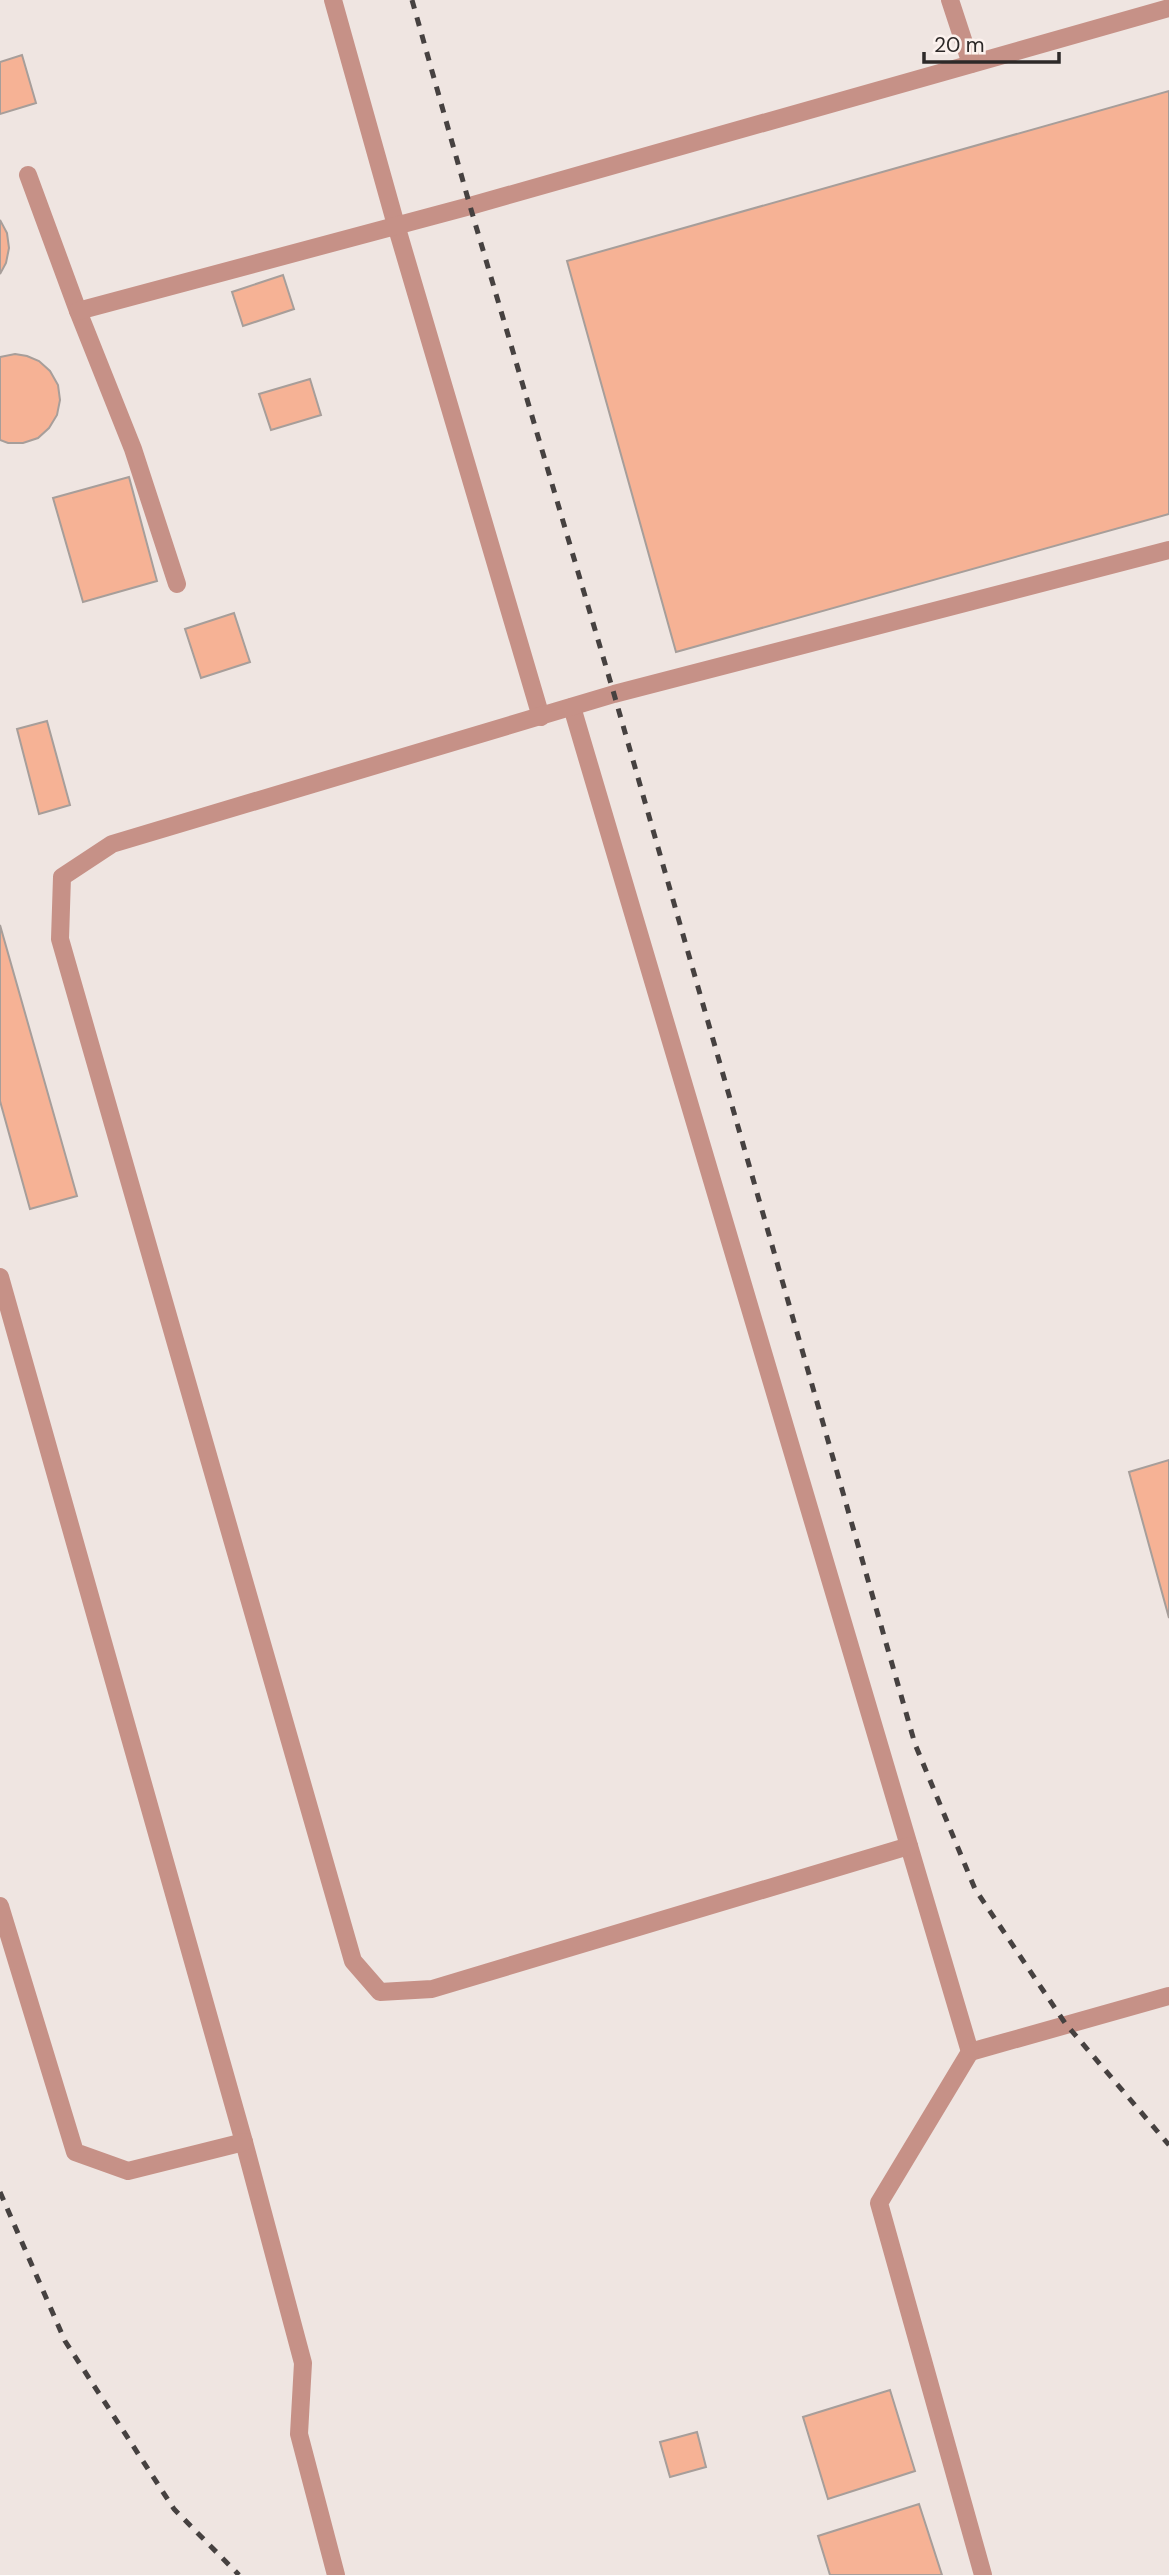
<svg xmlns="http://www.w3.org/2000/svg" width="1169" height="2575" font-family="'DM Sans',sans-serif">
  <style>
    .building { fill: #f6b295; stroke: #a79e9a; stroke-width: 2 }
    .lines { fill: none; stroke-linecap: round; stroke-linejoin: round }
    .service { stroke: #c69187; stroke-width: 18 }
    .rail { stroke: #464140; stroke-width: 5; stroke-dasharray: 9 9; stroke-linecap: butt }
  </style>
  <rect width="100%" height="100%" fill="#efe5e1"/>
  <g class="building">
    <path d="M 22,55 L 36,103 L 0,114 L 0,62 Z"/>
    <path d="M 1169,91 L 1169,514 L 676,652 L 567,261 Z"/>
    <path d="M 0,220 L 7,233 L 9,248 L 6,263 L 0,274 Z"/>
    <path d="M 283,275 L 294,309 L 243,326 L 232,292 Z"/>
    <path d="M 15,354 L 27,356 L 39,361 L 50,371 L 58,385 L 60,400 L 57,415 L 49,428 L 38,438 L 23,443 L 8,443 L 0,440 L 0,357 Z"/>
    <path d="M 310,379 L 321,415 L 271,430 L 259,394 Z"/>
    <path d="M 129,477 L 157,581 L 83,602 L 53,498 Z"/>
    <path d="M 234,613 L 250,662 L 201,678 L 185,629 Z"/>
    <path d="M 47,721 L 70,805 L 39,814 L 17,729 Z"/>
    <path d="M 0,925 L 77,1196 L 30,1209 L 0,1101 Z"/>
    <path d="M 1169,1460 L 1169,1618 L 1129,1472 Z"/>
    <path d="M 890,2390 L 915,2471 L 828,2499 L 803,2417 Z"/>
    <path d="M 697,2432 L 706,2467 L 670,2477 L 660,2442 Z"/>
    <path d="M 919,2504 L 942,2575 L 830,2575 L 818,2536 Z"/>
  </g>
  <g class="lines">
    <g class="service">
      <path d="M 333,0 L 396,225 L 541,717"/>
      <path d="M 950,0 L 971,64"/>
      <path d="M 28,175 L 78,311 L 133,449 L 177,584"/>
      <path d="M 78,311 L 470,206 L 1169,8"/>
      <path d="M 572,707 L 970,2052 L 1169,1996"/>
      <path d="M 0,1277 L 244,2142 L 303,2363 L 299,2434 L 336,2575"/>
      <path d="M 909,1846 L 432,1989 L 380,1992 L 353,1961 L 60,939 L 62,877 L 112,844 L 614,694 L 1169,550"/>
      <path d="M 0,1906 L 75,2152 L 128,2171 L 244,2142"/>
      <path d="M 970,2052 L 879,2203 L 983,2575"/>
    </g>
    <g class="rail">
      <path d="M 412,0 L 470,206 L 614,694 L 915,1744 L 975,1889 L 1065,2023 L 1169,2145"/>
      <path d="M 0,2192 L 65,2341 L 174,2509 L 239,2575"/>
    </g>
  </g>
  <path d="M924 52v10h135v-10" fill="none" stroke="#2d2928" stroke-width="3.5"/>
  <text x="934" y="52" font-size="21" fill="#2d2928" stroke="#fcf2ee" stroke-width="5" paint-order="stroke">20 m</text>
</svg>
